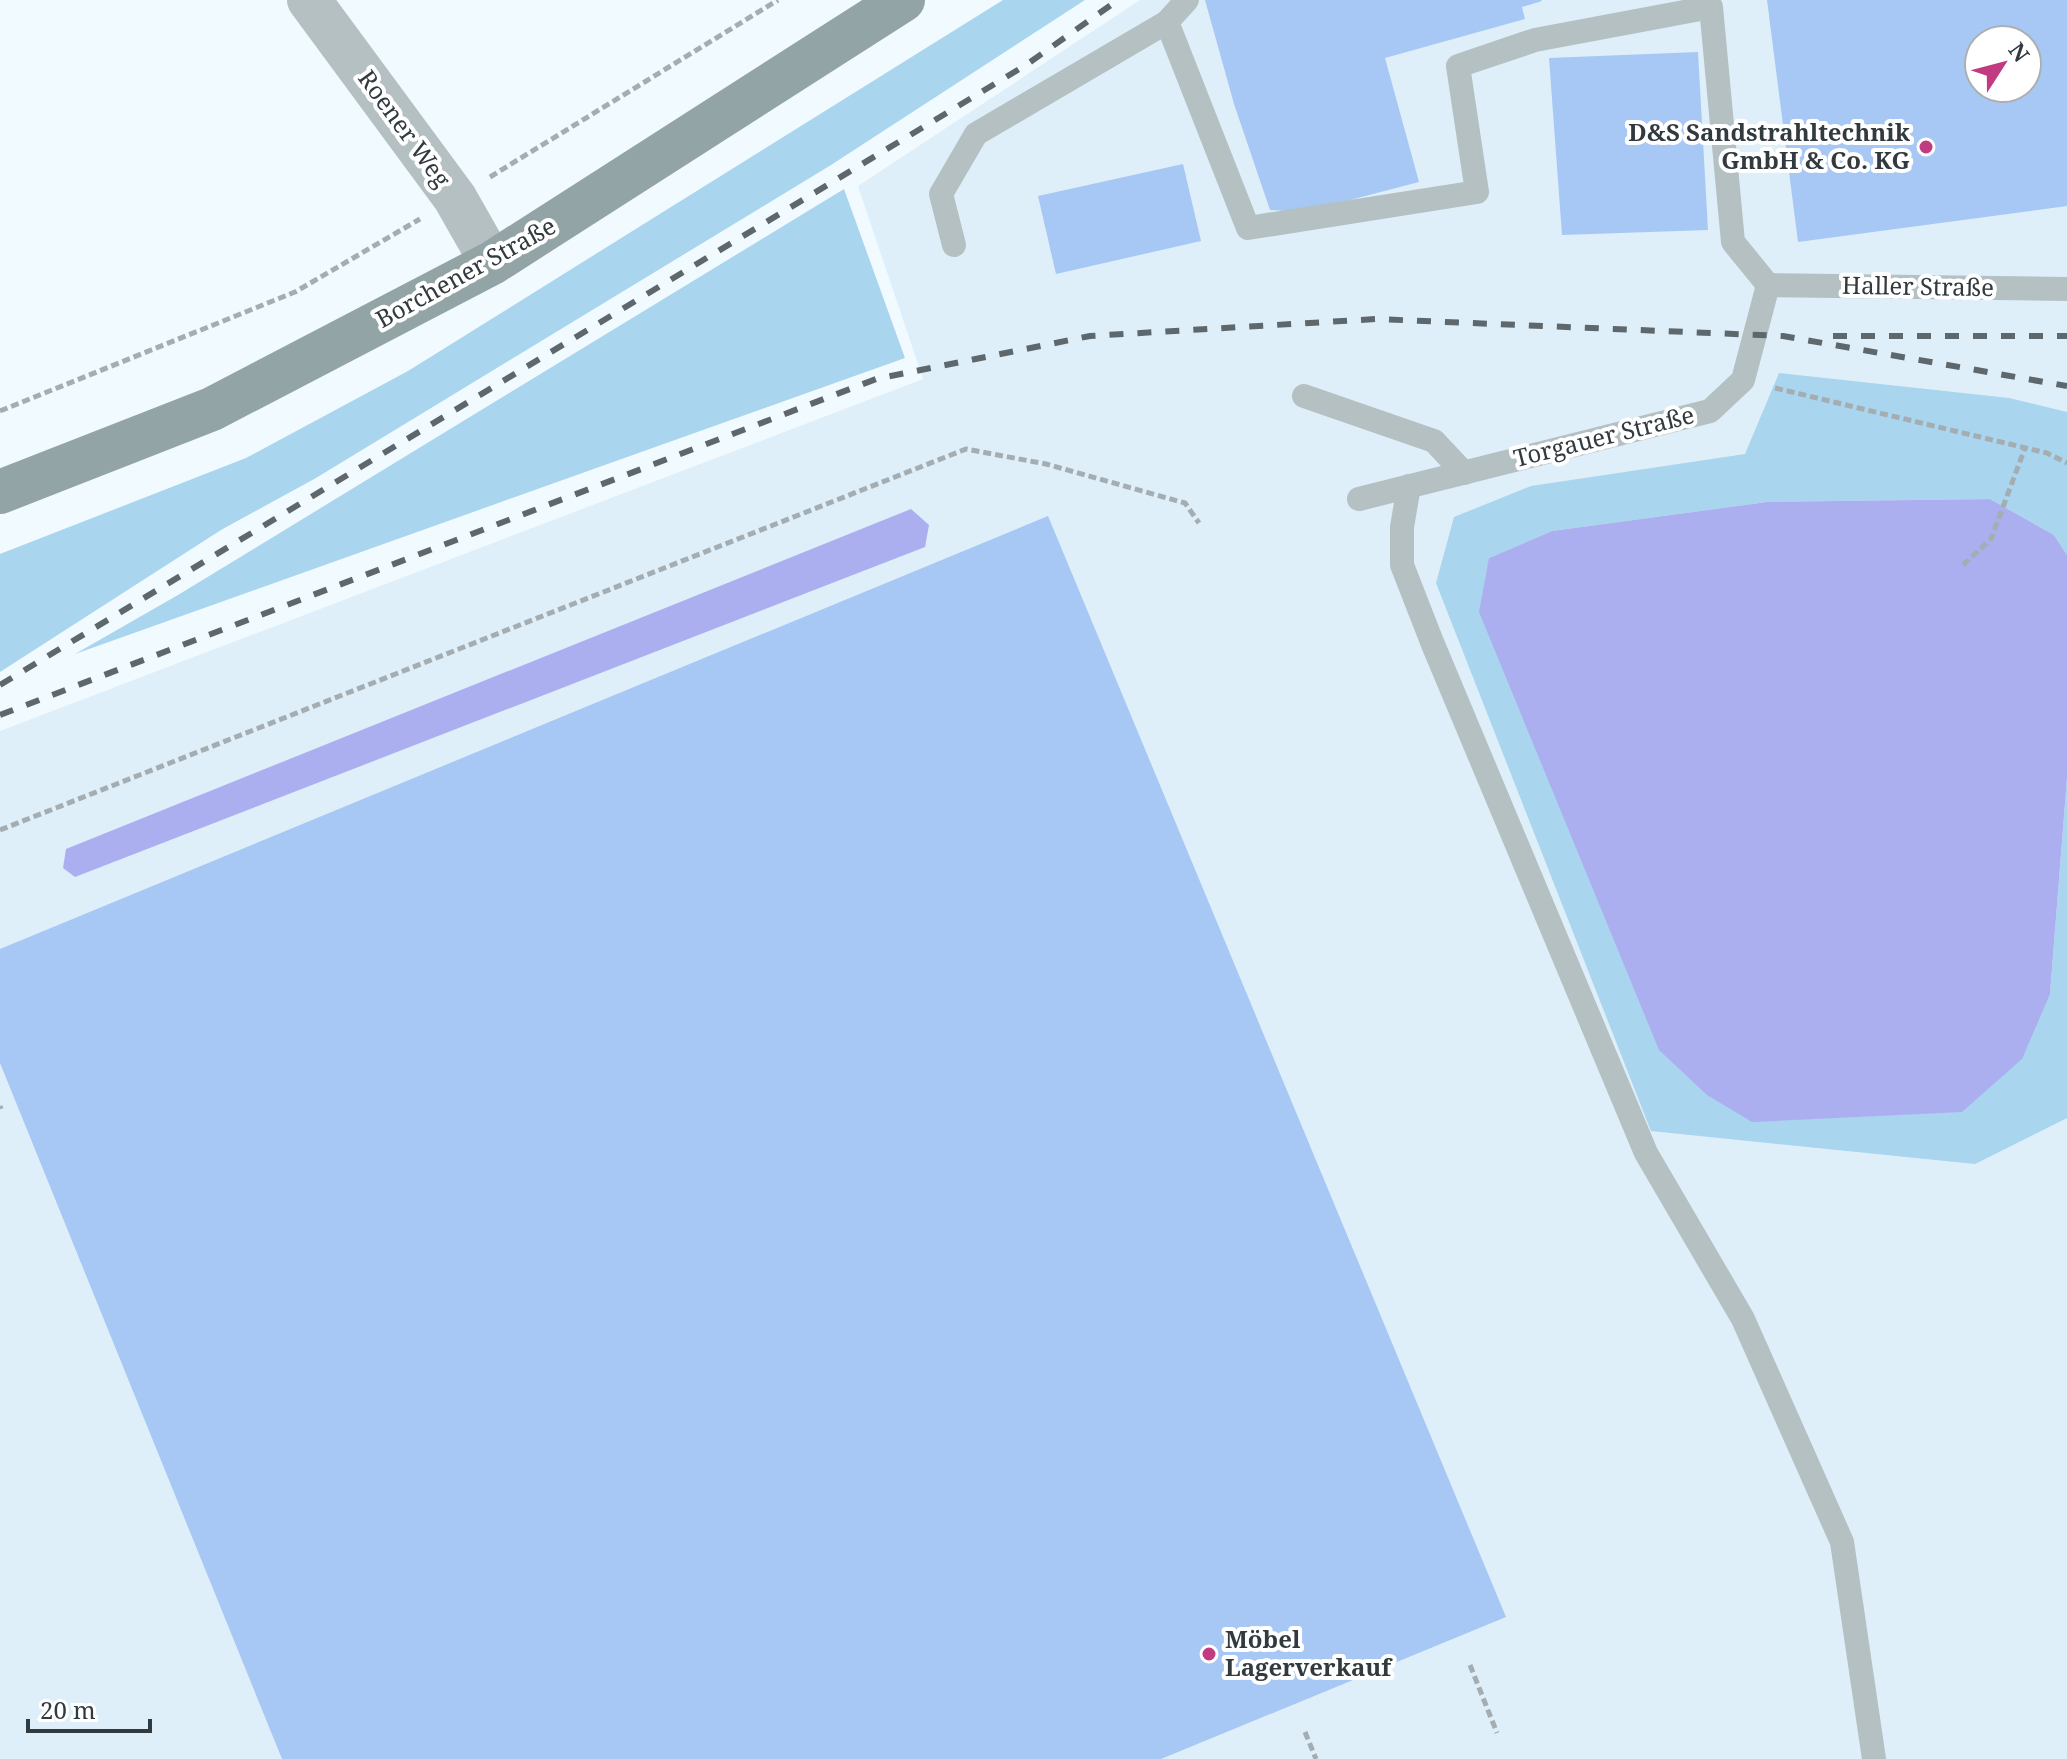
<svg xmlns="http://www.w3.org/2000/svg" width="2067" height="1759" font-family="'Noto Serif',serif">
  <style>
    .built { fill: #deeffa; fill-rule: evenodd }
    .green { fill: #a9d5ee }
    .water { fill: #acafef }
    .building { fill: #a7c7f4; fill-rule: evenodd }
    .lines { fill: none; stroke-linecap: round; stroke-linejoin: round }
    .path { stroke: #a4adb2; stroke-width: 5; stroke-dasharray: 8 4; stroke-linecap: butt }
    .lane { stroke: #b4c0c2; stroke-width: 24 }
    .street { stroke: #b4c0c2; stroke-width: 44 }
    .secondary { stroke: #93a4a7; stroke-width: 44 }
    .rail { stroke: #5e676c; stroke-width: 6; stroke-dasharray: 14 14; stroke-linecap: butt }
    .poi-dot { fill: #c03b7f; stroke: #fff; stroke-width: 3 }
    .labels { text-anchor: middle; stroke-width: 8; stroke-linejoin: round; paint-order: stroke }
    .street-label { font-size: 24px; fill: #313a3f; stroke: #fff }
    .poi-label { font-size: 24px; font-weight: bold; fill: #313a3f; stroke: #fff; text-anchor: end }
  </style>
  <rect width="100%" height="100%" fill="#f1faff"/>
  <path class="built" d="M 1140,0 L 2067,0 L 2067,555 L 2054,535 L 2050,994 L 2067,778 L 2067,1759 L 0,1759 L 0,731 L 923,379 L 858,186 ZM 1979,40 L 2027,40 L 2027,88 L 1979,88 Z"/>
  <g class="green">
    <path d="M 1003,0 L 1085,0 L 831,165 L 316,478 L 221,530 L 0,672 L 0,554 L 246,458 L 408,371 Z"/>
    <path d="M 844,189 L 905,358 L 75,654 L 178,595 Z"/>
    <path d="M 1779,373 L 2009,398 L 2067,412 L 2067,555 L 2054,535 L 1990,499 L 1767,502 L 1552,531 L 1489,558 L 2050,994 L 2067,778 L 2067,1118 L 1975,1164 L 1651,1131 L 1436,583 L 1454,517 L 1531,486 L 1745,454 Z"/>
  </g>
  <g class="water">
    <path d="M 1990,499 L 2054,535 L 2067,555 L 2067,778 L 2050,994 L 2022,1059 L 1962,1112 L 1752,1122 L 1707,1095 L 1659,1050 L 1479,612 L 1489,558 L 1552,531 L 1767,502 Z"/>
    <path d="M 911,509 L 929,525 L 925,547 L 75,877 L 63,868 L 66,849 Z"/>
  </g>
  <g class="building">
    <path d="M 1205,0 L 1541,0 L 1542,1 L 1522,7 L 1525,19 L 1385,58 L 1419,182 L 1304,212 L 1270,210 L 1234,104 Z"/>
    <path d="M 1767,0 L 2067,0 L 2067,206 L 1798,242 ZM 1979,40 L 2027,40 L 2027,88 L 1979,88 Z"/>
    <path d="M 1698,52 L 1708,230 L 1562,235 L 1549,58 Z"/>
    <path d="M 1183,164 L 1201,241 L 1056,274 L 1038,196 Z"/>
    <path d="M 1048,516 L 1506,1617 L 1161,1759 L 282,1759 L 0,1063 L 0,949 Z"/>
  </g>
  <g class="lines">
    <g class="path">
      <path d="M 490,177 L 778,0"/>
      <path d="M 1775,388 L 2047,453 L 2067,463"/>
      <path d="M 0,411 L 295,292 L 420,219"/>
      <path d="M 1963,565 L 1991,539 L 2025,448"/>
      <path d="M 0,830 L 966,449 L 1046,464 L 1185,503 L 1199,523"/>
      <path d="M 0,1106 L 1,1109"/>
      <path d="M 1470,1665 L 1497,1733"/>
      <path d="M 1305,1732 L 1316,1759"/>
    </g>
    <g class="lane">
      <path d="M 1167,22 L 1187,0"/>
      <path d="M 954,245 L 941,194 L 976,134 L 1167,22 L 1248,228 L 1477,192 L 1458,66 L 1535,40 L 1711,7 L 1733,242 L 1768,285"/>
      <path d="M 1768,285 L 2067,289"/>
      <path d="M 1304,396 L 1434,441 L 1464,473"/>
      <path d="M 1409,486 L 1402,527 L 1402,565 L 1432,642 L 1646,1153 L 1743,1319 L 1842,1542 L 1874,1759"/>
      <path d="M 1359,499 L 1710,411 L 1743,380 L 1768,285"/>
    </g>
    <path class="street" d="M 309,0 L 455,198 L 492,263"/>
    <path class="secondary" d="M 0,492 L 212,409 L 492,263 L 903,0"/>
    <g class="rail">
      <path d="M 1833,336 L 2067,336"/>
      <path d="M 0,685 L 1026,65 L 1118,0"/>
      <path d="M 0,715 L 876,379 L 1090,336 L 1376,319 L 1783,336 L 2067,386"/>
    </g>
  </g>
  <g class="poi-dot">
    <circle cx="1926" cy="147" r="8"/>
    <circle cx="1209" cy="1654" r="8"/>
  </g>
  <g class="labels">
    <g class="street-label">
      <text transform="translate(404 129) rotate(54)" y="8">Roener Weg</text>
      <text transform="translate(466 273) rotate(-29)" y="8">Borchener Straße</text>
      <text transform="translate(1918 287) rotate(1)" y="8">Haller Straße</text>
      <text transform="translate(1604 437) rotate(-14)" y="8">Torgauer Straße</text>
    </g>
    <g class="poi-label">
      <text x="1910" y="141">D&amp;S Sandstrahltechnik<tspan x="1910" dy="28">GmbH &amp; Co. KG</tspan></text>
      <text x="1225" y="1648" text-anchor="start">Möbel<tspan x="1225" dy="28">Lagerverkauf</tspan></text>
    </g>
  </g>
  <g transform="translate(2003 64) rotate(54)"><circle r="38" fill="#ffffff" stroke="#adb0b2" stroke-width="2"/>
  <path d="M0-6L14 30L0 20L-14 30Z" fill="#c03b7f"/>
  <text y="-12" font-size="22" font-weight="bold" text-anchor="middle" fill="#313a3f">N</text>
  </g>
  <path d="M28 1719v12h122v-12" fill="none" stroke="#313a3f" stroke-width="4"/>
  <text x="40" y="1719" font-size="24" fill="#313a3f" stroke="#ffffff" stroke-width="6" paint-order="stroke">20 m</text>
</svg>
